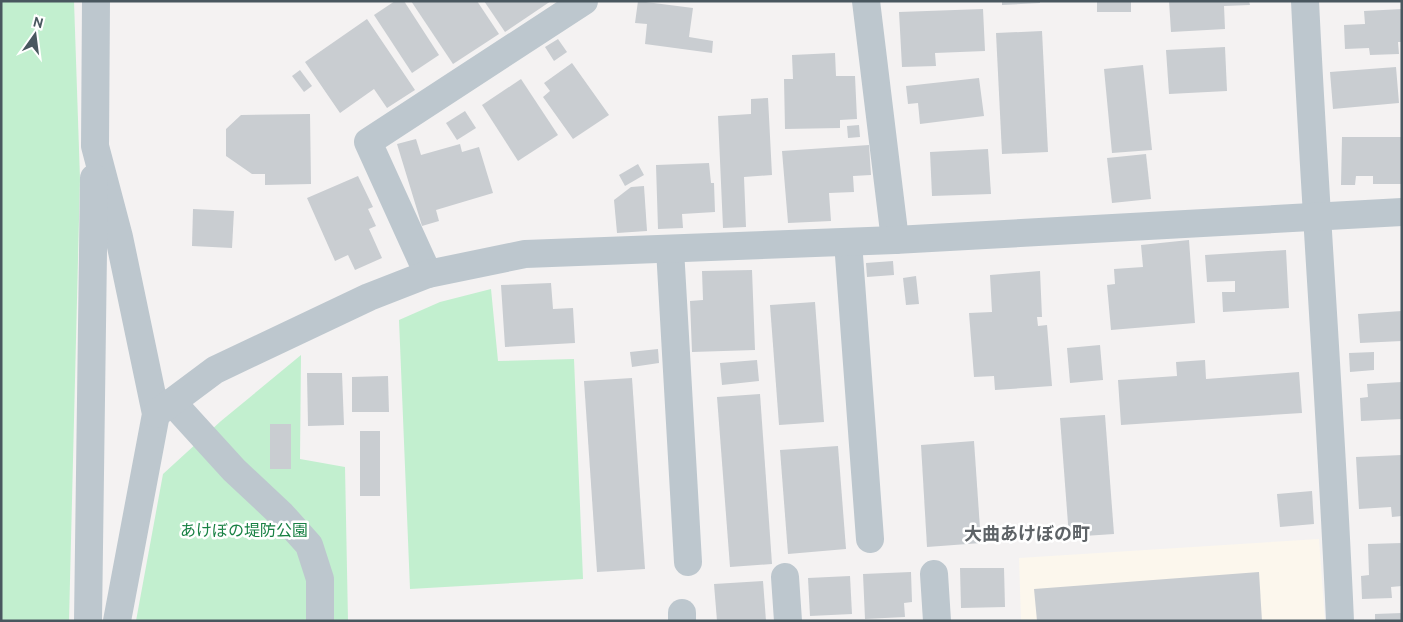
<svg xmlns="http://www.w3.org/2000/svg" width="1403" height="622" font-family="Cabin,'Noto Sans JP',sans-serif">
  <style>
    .commercial { fill: #fcf7ed }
    .green { fill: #c2efcf }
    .building { fill: #c9cdd1 }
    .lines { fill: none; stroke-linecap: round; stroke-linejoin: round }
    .street { stroke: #bdc7ce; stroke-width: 28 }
    .labels { text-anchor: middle; stroke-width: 5; stroke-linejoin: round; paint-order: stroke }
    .park-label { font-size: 16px; fill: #198144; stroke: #fff }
    .neighbourhood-label { font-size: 18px; font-weight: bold; fill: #5e6367; stroke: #fff }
  </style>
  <rect width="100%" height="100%" fill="#f4f2f2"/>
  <path class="commercial" d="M 1319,539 L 1325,621 L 1021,621 L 1019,558 Z"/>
  <g class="green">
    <path d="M 1,1 L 74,1 L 80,179 L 69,621 L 1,621 Z"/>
    <path d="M 491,289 L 498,361 L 574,359 L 583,579 L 410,589 L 399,320 L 440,302 Z"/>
    <path d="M 301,355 L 300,459 L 345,467 L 348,621 L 136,621 L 163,474 L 221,421 Z"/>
  </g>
  <g class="building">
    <path d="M 395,1 L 404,1 L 439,55 L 412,73 L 374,15 Z"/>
    <path d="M 411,1 L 477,1 L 499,34 L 453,64 Z"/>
    <path d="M 484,1 L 551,1 L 505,32 Z"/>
    <path d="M 638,1 L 693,8 L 689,37 L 713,41 L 712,53 L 645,44 L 647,24 L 635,23 Z"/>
    <path d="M 1002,1 L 1040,1 L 1040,3 L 1002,5 Z"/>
    <rect x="1097" y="1" width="34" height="11"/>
    <path d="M 1169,1 L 1249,1 L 1250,5 L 1224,6 L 1225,29 L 1171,32 Z"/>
    <path d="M 983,9 L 985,51 L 935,53 L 936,66 L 902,67 L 899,12 Z"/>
    <path d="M 1402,9 L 1402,42 L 1398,42 L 1399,54 L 1370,55 L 1369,48 L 1345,49 L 1344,25 L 1365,24 L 1364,11 Z"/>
    <path d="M 367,19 L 415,90 L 387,108 L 374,89 L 340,113 L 305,62 Z"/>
    <path d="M 1042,31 L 1048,152 L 1002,154 L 996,33 Z"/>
    <path d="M 558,39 L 567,52 L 554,61 L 545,47 Z"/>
    <path d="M 1225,47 L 1227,91 L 1169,94 L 1166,50 Z"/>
    <path d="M 835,53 L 836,76 L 855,76 L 857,119 L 840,120 L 840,128 L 785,129 L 784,79 L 793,79 L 792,55 Z"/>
    <path d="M 572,63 L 609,115 L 573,139 L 543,97 L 550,91 L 544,83 Z"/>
    <path d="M 1143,65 L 1152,150 L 1112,153 L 1104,69 Z"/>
    <path d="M 1396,67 L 1399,103 L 1333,109 L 1330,72 Z"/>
    <path d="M 300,70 L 312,86 L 304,92 L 292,76 Z"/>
    <path d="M 979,78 L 984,116 L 920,124 L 918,103 L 908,104 L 906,86 Z"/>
    <path d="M 521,79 L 558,135 L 518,161 L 482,105 Z"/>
    <path d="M 768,98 L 772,175 L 744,177 L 746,227 L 723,228 L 718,116 L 751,114 L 751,99 Z"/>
    <path d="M 465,111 L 476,128 L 457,140 L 446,123 Z"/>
    <path d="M 310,114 L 311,184 L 265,185 L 265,174 L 252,174 L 226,156 L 226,129 L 241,115 Z"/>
    <path d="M 859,125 L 860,137 L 848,138 L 847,126 Z"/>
    <path d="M 1342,137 L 1402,137 L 1402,184 L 1373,184 L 1373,176 L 1356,176 L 1355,185 L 1341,185 Z"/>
    <path d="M 416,139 L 421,155 L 460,144 L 462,152 L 479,147 L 493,193 L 436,210 L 439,221 L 422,226 L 397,144 Z"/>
    <path d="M 869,145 L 871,175 L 853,176 L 854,192 L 829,193 L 831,221 L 788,223 L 782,151 Z"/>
    <path d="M 988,149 L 991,194 L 932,196 L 930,152 Z"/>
    <path d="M 1146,154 L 1151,199 L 1112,203 L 1107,158 Z"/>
    <path d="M 709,163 L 711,183 L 714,183 L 715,212 L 682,214 L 683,228 L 658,229 L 656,165 Z"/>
    <path d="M 638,164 L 644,175 L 625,186 L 619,175 Z"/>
    <path d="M 358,176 L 373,207 L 368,209 L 376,226 L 369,229 L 382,258 L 355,270 L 348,255 L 335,261 L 307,198 Z"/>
    <path d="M 644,186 L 647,231 L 617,233 L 614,200 L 631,187 Z"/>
    <path d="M 193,209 L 234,211 L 232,248 L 192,246 Z"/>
    <path d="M 1189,240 L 1195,323 L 1111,330 L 1107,285 L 1115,284 L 1114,269 L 1143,267 L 1141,245 Z"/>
    <path d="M 1286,250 L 1289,308 L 1223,312 L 1222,292 L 1235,292 L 1235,281 L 1207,282 L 1205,255 Z"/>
    <path d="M 893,261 L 894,275 L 867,277 L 866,263 Z"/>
    <path d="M 752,270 L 755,350 L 692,352 L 690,301 L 703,300 L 702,271 Z"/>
    <path d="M 1040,271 L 1042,317 L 1037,317 L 1038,326 L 1047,325 L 1052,386 L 995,390 L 994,376 L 974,377 L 969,313 L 992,312 L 990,275 Z"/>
    <path d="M 916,276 L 919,304 L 906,305 L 903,278 Z"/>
    <path d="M 551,283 L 553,309 L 573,308 L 575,343 L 505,347 L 501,285 Z"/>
    <path d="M 815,302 L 824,422 L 779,425 L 770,305 Z"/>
    <path d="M 1402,311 L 1402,341 L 1360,343 L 1358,314 Z"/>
    <path d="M 1100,345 L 1103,380 L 1070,383 L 1067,348 Z"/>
    <path d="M 658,349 L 659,363 L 632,367 L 630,352 Z"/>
    <path d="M 1374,352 L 1374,370 L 1350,372 L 1349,353 Z"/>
    <path d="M 757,360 L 759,381 L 722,385 L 720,363 Z"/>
    <path d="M 1205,360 L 1206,379 L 1299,372 L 1302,413 L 1121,425 L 1118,380 L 1177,376 L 1176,362 Z"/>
    <path d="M 307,373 L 342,373 L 344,425 L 308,426 Z"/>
    <path d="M 388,376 L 389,412 L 352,412 L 352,377 Z"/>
    <path d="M 632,378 L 645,569 L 597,572 L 584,381 Z"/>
    <path d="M 1402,382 L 1402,419 L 1361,421 L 1360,398 L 1368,397 L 1367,384 Z"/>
    <path d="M 760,394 L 772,564 L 730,567 L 717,397 Z"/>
    <path d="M 1105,415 L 1114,534 L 1069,537 L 1060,418 Z"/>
    <rect x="270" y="424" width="21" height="45"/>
    <rect x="360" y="431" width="20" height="65"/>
    <path d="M 974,441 L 981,543 L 927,547 L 921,445 Z"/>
    <path d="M 838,446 L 846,549 L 788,554 L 780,450 Z"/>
    <path d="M 1402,455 L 1402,516 L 1392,517 L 1391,507 L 1359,509 L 1356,457 Z"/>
    <path d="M 1312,491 L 1314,524 L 1280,527 L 1277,494 Z"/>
    <path d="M 1402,543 L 1402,586 L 1391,587 L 1392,598 L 1362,599 L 1361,576 L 1369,575 L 1368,544 Z"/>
    <path d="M 960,568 L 1004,568 L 1005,607 L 961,608 Z"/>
    <path d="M 911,572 L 912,602 L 904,603 L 905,617 L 865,619 L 863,574 Z"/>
    <path d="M 1259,572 L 1262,621 L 1037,621 L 1034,589 Z"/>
    <path d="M 850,576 L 852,614 L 810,616 L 808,578 Z"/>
    <path d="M 763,581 L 766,621 L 717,621 L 714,584 Z"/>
    <path d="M 1402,613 L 1402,621 L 1375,621 L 1375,614 Z"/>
  </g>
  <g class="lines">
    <g class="street">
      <path d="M 96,1 L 95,146 L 119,237 L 156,414 L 117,621"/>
      <path d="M 866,1 L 895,240"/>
      <path d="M 1305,1 C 1315,208 1331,414 1340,621"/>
      <path d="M 848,242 L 870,539"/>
      <path d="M 670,249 L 688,562"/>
      <path d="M 428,274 L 368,142 L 584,1"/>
      <path d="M 172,402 L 234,470 L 282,515 L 309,545 L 320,579 L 320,621"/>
      <path d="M 156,414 L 215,370 L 369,297 L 428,274 L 525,254 L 895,240 L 1402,212"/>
      <path d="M 934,574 L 937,621"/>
      <path d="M 785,577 L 788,621"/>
      <path d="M 682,613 L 682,621"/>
      <path d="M 88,621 L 94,178"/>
    </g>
  </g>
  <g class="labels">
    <g class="park-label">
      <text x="244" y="536">あけぼの堤防公園</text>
    </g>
    <g class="neighbourhood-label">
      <text x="1027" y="540">大曲あけぼの町</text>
    </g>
  </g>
  <rect width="1403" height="622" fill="none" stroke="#49575f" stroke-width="5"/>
  <g transform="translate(35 35) rotate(14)" stroke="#ffffff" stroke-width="4" paint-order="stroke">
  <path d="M0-4L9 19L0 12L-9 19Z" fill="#49575f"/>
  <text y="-8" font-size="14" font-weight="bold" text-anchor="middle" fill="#49575f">N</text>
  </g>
</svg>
